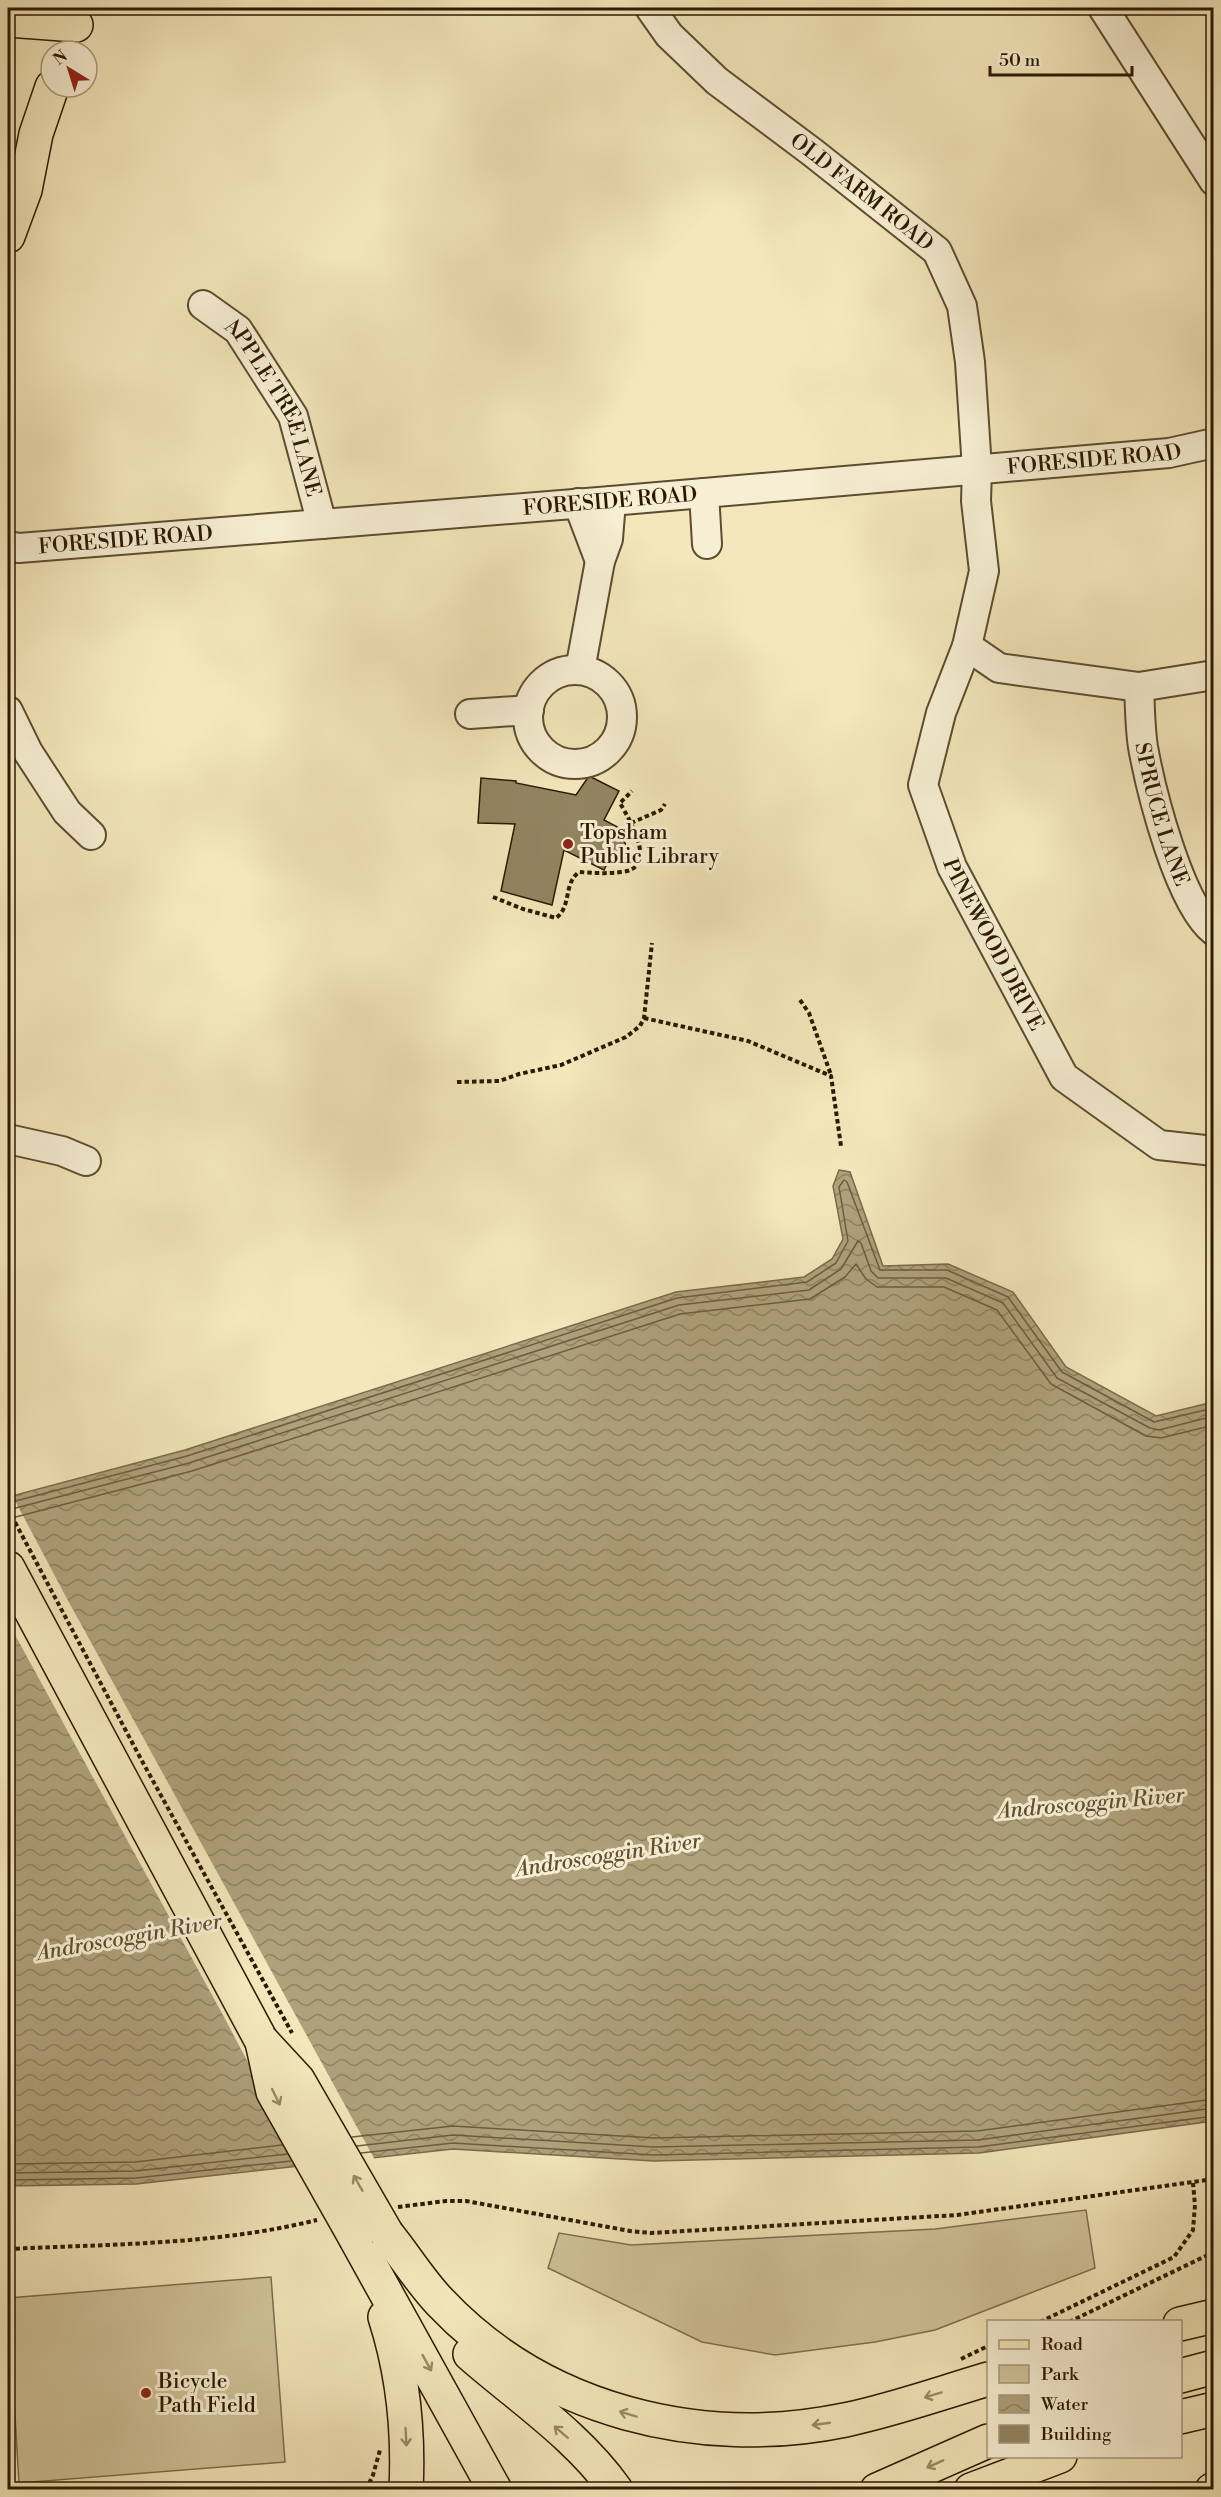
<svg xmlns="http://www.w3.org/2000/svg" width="1221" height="2497" font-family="'Libre Bodoni',serif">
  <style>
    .park { fill: #d1c49b; stroke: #7e6e4e; stroke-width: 1.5 }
    .water { fill: url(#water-waves); stroke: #7b6a4a; stroke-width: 1.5 }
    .pier { fill: #f3e7bb }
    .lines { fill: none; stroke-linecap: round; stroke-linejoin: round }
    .shore { stroke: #6e5c3e; stroke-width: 1.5 }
    .building { fill: #938461; stroke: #2c1800; stroke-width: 1.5 }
    .minor-casing { stroke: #5e4c2f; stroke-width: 32 }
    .major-casing { stroke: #2c1800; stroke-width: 36 }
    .highway-casing { stroke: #2c1800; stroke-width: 36 }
    .path { stroke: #2c1800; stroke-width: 4; stroke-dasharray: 4.5 3; stroke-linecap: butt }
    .minor { stroke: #f7efd3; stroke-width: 28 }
    .major { stroke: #f3e7bb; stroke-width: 33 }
    .highway { stroke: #f3e7bb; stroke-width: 33 }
    .highway-bridge-casing { stroke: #2c1800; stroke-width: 36; stroke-linecap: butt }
    .path-bridge { stroke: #2c1800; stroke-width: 4; stroke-dasharray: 4.5 3; stroke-linecap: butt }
    .highway-bridge { stroke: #f3e7bb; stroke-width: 33 }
    .oneway { stroke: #998a67 }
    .poi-dot { fill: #8f2418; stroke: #f7efd3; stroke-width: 2 }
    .labels { text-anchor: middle; stroke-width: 6; stroke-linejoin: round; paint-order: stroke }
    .street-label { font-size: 21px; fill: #2c1800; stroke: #f7efd3 }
    .poi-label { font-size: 21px; fill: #2c1800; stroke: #f7efd3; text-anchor: start }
    .water-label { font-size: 22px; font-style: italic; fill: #604f31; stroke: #f7efd3 }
  </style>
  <defs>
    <pattern id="water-waves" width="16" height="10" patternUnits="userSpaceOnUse" patternTransform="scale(1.5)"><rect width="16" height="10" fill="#afa17b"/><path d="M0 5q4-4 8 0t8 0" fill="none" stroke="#8f8262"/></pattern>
  </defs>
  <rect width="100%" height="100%" fill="#f3e7bb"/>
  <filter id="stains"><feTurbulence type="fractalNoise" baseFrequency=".00333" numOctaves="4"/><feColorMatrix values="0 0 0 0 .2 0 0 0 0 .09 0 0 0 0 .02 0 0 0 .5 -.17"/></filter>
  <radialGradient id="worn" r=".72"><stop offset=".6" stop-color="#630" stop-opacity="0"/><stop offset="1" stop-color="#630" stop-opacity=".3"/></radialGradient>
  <g class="park">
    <path d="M 1086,2210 L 1095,2268 L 935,2330 L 875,2342 L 775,2355 L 702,2342 L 548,2268 L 559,2233 L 631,2245 L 935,2229 Z"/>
    <path d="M 271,2277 L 285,2462 L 19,2483 L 8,2298 Z"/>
  </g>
  <path class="water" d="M 839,1170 L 850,1172 L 883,1266 L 948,1264 L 1013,1292 L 1066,1367 L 1156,1416 L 1213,1402 L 1213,2121 L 979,2153 L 654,2161 L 453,2149 L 136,2184 L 8,2186 L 8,1497 L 185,1450 L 676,1292 L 804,1277 L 832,1259 L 843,1239 L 833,1186 Z"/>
  <path class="pier" d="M 11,1493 L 65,1595 L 375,2160 L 304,2168 L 224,2017 L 8,1622 L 8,1494 Z"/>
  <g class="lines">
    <g class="shore">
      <path d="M 8,1503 L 187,1456 L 677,1298 L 807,1282 L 836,1263 L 848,1241 L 839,1187 L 844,1180 L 847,1182 L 880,1270 L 947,1270 L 1008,1297 L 1062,1372 L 1154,1422 L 1214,1408"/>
      <path d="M 8,1510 L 189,1463 L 679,1305 L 809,1290 L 841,1269 L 858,1241 L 861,1243 L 871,1271 L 878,1278 L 946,1278 L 1003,1303 L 1057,1378 L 1150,1428 L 1159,1430 L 1214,1416"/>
      <path d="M 8,1519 L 192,1471 L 680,1314 L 810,1299 L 845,1277 L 856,1264 L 866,1279 L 877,1287 L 944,1287 L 997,1310 L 1051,1384 L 1146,1436 L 1161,1438 L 1214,1425"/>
      <path d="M 352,2137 L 453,2126 L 654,2138 L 977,2131 L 1214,2099"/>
      <path d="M 357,2146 L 453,2135 L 654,2147 L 978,2140 L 1214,2108"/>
      <path d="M 361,2153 L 453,2143 L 654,2155 L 978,2147 L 1214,2116"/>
      <path d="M 8,2164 L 135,2162 L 282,2145"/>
      <path d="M 8,2173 L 136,2171 L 287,2154"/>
      <path d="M 8,2180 L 136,2178 L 291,2161"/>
    </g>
  </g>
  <path class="building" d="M 589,776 L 619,791 L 604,820 L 625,831 L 622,838 L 629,850 L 624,860 L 608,862 L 604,870 L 564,850 L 552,905 L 501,891 L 515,824 L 478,823 L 481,778 L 516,781 L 516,783 L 576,795 Z"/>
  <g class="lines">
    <defs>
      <g id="minor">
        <path id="s1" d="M 650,8 L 669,35 L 717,81 L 812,152 L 937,251 L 962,306 L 970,362 L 977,469 L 976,501 L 984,571 L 967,646 L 941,713 L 923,785 L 952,867 L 1064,1077 L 1159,1145 L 1214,1151"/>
        <path d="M 1103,8 L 1214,181"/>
        <path id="s2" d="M 203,305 L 238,330 L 293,416 L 322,524"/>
        <path d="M 704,493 L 707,544"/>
        <path d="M 578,503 L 600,561"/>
        <path id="s3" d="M 8,546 L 19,548 L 611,501 L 1169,453 L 1214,443"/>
        <path d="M 967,646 L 999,668 L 1139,687 L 1214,675"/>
        <path d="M 580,670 L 600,561 L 608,539 L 611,501"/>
        <circle cx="575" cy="717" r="47"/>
        <path id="s4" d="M 1139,687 C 1140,707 1140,728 1143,747 C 1151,791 1179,904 1214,931"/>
        <path d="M 8,711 L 28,752 L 67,812 L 91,835"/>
        <path d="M 470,714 L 529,710"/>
        <path d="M 8,1139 L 62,1151 L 86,1161"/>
      </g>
      <g id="major">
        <path d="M 8,20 L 76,25"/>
        <path d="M 8,236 L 25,190 L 36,134 L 52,87"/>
      </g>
      <g id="highway">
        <path d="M 8,1568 L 261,2040"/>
        <path d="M 387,2234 C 405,2256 420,2281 440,2302 C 543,2411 700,2450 845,2420 C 893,2410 941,2393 988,2379"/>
        <path d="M 356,2239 L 495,2490"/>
        <path d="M 385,2317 C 403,2373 409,2430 406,2490"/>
        <path d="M 1180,2324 L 1214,2316"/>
        <path d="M 470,2354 C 519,2397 578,2436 616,2490"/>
        <path d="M 1180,2376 L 1214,2367"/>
        <path d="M 1180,2417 L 1214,2409"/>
        <path d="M 877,2490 L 988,2441"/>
        <path d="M 971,2490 L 1060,2456"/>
        <path d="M 1212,2490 L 1214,2489"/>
      </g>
    </defs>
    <use href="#minor" class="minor-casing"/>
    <use href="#major" class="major-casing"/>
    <use href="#highway" class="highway-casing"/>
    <g class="path">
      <path d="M 631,823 L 661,810 L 665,804"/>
      <path d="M 493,897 L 523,909 L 556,918 C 572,906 563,884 579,872 C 593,873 607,874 621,872 C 660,869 629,819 620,803 L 632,791"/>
      <path d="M 800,1000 L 809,1013 L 831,1075"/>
      <path d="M 644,1018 L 748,1041 L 831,1076 L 841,1146"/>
      <path d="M 457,1082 L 499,1081 L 519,1074 L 561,1065 L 626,1037 L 640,1026 L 644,1018 L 652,943"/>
      <path d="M 398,2207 L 446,2201 L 466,2201 L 630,2231 L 651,2233 L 957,2215 L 1214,2179"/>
      <path d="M 8,2249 C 111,2244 216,2245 317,2220"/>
      <path d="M 1040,2322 L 1174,2257 L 1193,2230 L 1195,2205 L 1193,2183"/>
      <path d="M 1069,2322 L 1214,2252"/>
      <path d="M 961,2359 L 988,2346"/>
      <path d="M 366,2490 L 373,2475 L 380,2450"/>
    </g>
    <use href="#minor" class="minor"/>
    <use href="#major" class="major"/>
    <use href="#highway" class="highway"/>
    <defs>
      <g id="highway-bridge">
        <path d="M 261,2040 L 298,2080 L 387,2234"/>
        <path d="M 262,2042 L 273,2092 L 356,2239"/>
      </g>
    </defs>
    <use href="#highway-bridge" class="highway-bridge-casing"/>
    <path class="path-bridge" d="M 8,1509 L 142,1761 L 292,2033"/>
    <use href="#highway-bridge" class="highway-bridge"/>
  </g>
  <defs><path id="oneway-shaft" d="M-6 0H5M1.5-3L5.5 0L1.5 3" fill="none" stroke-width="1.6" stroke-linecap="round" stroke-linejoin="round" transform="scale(1.5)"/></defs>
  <g class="oneway">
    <use href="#oneway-shaft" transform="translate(276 2097) rotate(64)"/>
    <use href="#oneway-shaft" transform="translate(358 2183) rotate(-120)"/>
    <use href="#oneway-shaft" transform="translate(427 2363) rotate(61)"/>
    <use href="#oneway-shaft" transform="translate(933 2395) rotate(163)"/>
    <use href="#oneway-shaft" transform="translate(628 2414) rotate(-163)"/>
    <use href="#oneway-shaft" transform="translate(821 2424) rotate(172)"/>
    <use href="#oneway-shaft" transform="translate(561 2432) rotate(-139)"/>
    <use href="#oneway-shaft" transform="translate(406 2437) rotate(87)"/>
    <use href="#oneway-shaft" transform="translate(935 2464) rotate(156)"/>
  </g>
  <g class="poi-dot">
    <circle cx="568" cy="844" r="6"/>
    <circle cx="146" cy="2393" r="6"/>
  </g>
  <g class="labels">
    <g class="street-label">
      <text dy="7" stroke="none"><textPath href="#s1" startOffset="282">OLD FARM ROAD</textPath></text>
      <text dy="7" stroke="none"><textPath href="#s2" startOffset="129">APPLE TREE LANE</textPath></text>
      <text dy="7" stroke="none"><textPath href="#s3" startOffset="1090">FORESIDE ROAD</textPath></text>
      <text dy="7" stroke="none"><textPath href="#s3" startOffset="604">FORESIDE ROAD</textPath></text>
      <text dy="7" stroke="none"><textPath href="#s3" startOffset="118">FORESIDE ROAD</textPath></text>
      <text dy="7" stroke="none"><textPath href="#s4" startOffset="130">SPRUCE LANE</textPath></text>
      <text dy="7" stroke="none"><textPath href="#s1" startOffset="1102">PINEWOOD DRIVE</textPath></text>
    </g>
    <g class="poi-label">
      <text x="580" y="839">Topsham<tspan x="580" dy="24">Public Library</tspan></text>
      <text x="158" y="2388">Bicycle<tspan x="158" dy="24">Path Field</tspan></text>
    </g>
    <g class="water-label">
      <text transform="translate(1091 1802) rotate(-5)" y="8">Androscoggin River</text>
      <text transform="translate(608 1854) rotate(-9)" y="8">Androscoggin River</text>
      <text transform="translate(129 1936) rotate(-10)" y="8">Androscoggin River</text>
    </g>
  </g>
  <rect width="1221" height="2497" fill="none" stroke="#f3e7bb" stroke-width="30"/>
  <rect x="9" y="9" width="1203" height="2479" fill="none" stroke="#2c1800" stroke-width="3"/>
  <rect x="15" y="15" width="1191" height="2467" fill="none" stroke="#2c1800" stroke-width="1.5"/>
  <rect x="987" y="2320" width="195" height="138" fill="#f7efd3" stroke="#a6997f" stroke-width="1.5"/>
  <rect x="999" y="2340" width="30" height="9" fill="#f3e7bb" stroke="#a6997f" stroke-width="1.5"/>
  <text x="1041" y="2350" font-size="18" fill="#2c1800">Road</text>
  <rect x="999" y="2365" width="30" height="18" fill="#d1c49b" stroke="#a6997f" stroke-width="1.5"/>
  <text x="1041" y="2380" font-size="18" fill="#2c1800">Park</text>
  <rect x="999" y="2395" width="30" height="18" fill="url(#water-waves)" stroke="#a6997f" stroke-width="1.5"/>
  <text x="1041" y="2410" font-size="18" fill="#2c1800">Water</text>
  <rect x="999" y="2425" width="30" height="18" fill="#938461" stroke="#a6997f" stroke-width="1.5"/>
  <text x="1041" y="2440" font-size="18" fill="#2c1800">Building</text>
  <g transform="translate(69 69) rotate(322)"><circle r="28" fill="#f7efd3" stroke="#a6997f" stroke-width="1.5"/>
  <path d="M0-4.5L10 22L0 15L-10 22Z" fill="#8f2418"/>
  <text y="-9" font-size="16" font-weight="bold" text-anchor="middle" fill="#2c1800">N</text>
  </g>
  <path d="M990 66v9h142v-9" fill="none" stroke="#2c1800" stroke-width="3"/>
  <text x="999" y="66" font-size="18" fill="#2c1800" stroke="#f7efd3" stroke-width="4.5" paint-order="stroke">50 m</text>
  <rect width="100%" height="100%" filter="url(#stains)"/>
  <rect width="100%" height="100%" fill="url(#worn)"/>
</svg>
